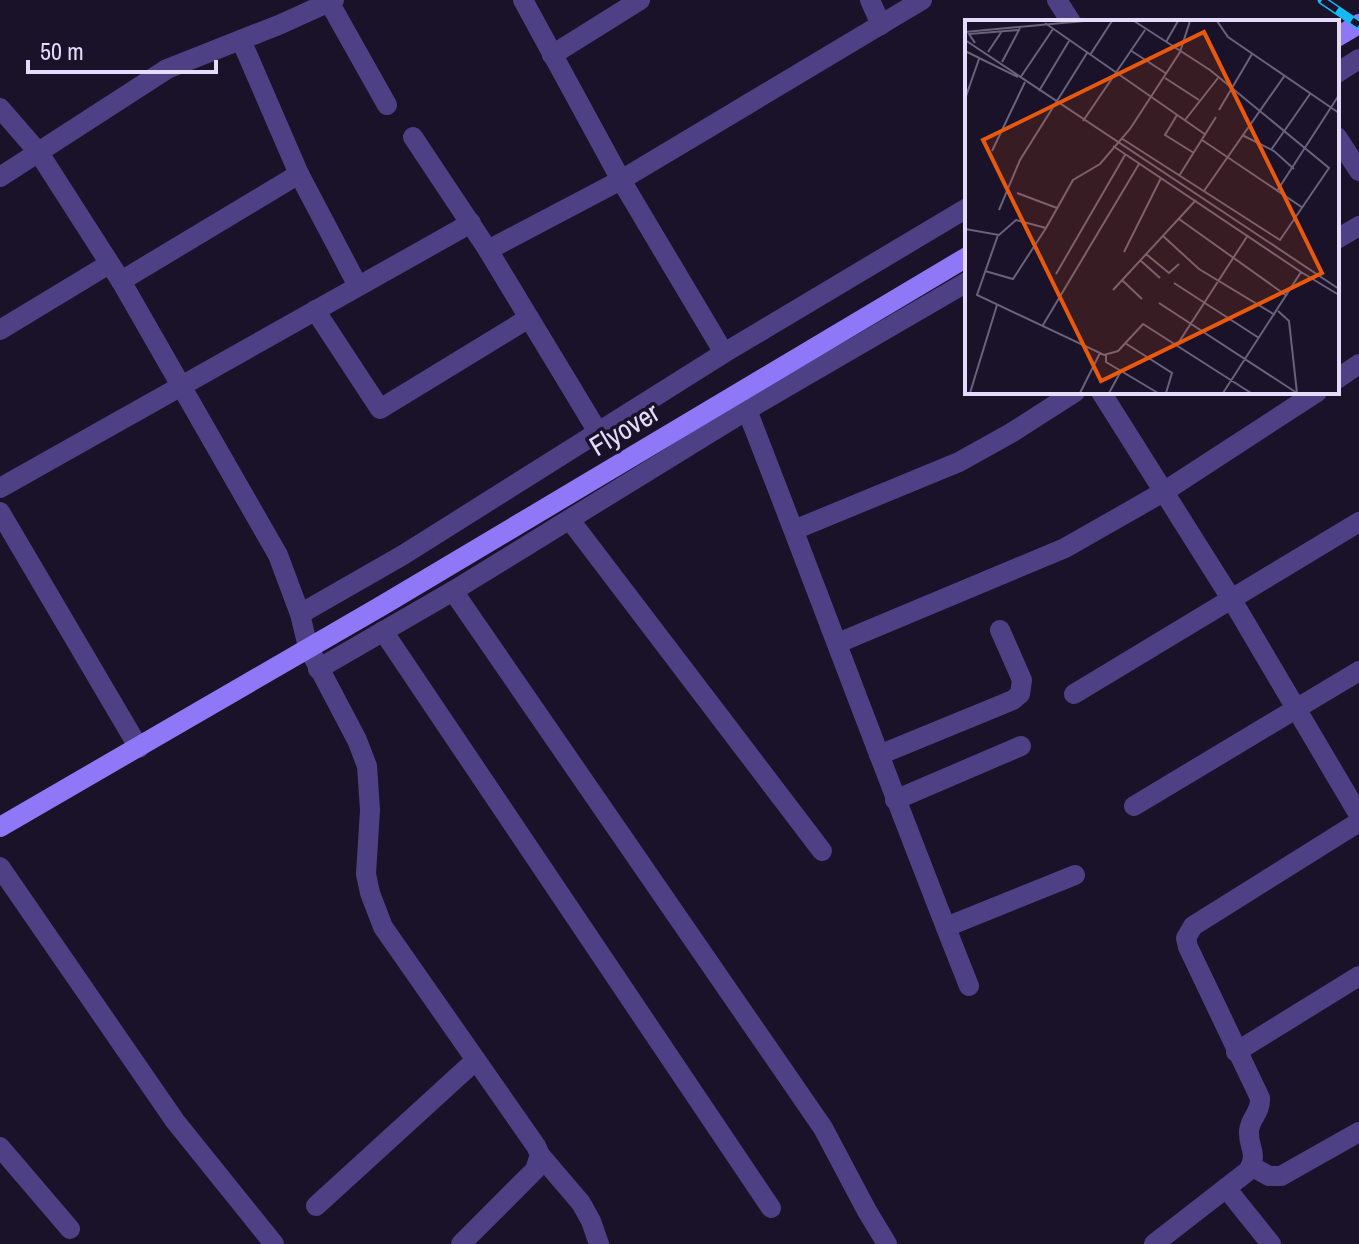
<svg xmlns="http://www.w3.org/2000/svg" width="1359" height="1244" font-family="'Archivo Narrow',sans-serif">
  <style>
    .lines { fill: none; stroke-linecap: round; stroke-linejoin: round }
    .street { stroke: #4d4084; stroke-width: 20 }
    .secondary { stroke: #8f78f7; stroke-width: 20 }
    .rail-casing { stroke: #13b9f0; stroke-width: 9 }
    .rail { stroke: #191228; stroke-width: 6; stroke-dasharray: 18; stroke-linecap: butt }
    .labels { text-anchor: middle; stroke-width: 7; stroke-linejoin: round; paint-order: stroke }
    .street-label { font-size: 28px; fill: #e4dbfd; stroke: #191228 }
    .inset-road { fill: none; stroke: #6a627d; stroke-width: 2 }
    .view { fill: #e8590c; fill-opacity: 0.15; stroke: #e8590c; stroke-width: 4 }
    .inset-edge { fill: none; stroke: #e4dbfd; stroke-width: 4 }
  </style>
  <rect width="100%" height="100%" fill="#191228"/>
  <g class="lines">
    <g class="street">
      <path d="M 328,0 L 387,105"/>
      <path d="M 523,0 L 621,180 L 724,353"/>
      <path d="M 870,0 L 881,25"/>
      <path d="M 1057,0 L 1071,22"/>
      <path d="M 241,40 L 299,174 L 358,286"/>
      <path d="M 552,55 L 640,0"/>
      <path d="M 1337,73 L 1359,59"/>
      <path d="M 0,108 L 39,153 L 121,281 L 278,555 L 300,614 L 308,647 L 357,740 L 367,766 L 370,810 L 366,874 L 370,893 L 383,927 L 536,1146 L 540,1155 L 535,1170 L 461,1244"/>
      <path d="M 413,137 L 488,250 L 598,432"/>
      <path d="M 1337,137 L 1359,171"/>
      <path d="M 0,177 L 167,69 L 281,24 L 334,0"/>
      <path d="M 1337,239 L 1359,226"/>
      <path d="M 488,250 L 621,180 L 922,0"/>
      <path d="M 121,281 L 299,174"/>
      <path d="M 315,310 L 380,409 L 529,318"/>
      <path d="M 0,330 L 109,264"/>
      <path d="M 1337,379 L 1359,364"/>
      <path d="M 1101,392 L 1232,600 L 1359,815"/>
      <path d="M 747,410 C 822,602 893,795 969,986"/>
      <path d="M 0,488 L 471,223"/>
      <path d="M 0,512 L 139,748"/>
      <path d="M 570,520 L 822,851"/>
      <path d="M 794,530 L 959,462 L 1011,433 L 1075,392"/>
      <path d="M 453,591 L 823,1128 L 867,1211 L 887,1244"/>
      <path d="M 300,614 L 403,555 L 724,353 L 967,208"/>
      <path d="M 383,631 L 771,1208"/>
      <path d="M 838,643 L 1065,548 L 1165,491 L 1317,392"/>
      <path d="M 318,669 L 453,591 L 747,410 L 967,282"/>
      <path d="M 1074,694 L 1359,522"/>
      <path d="M 879,755 L 1013,700 L 1020,694 L 1022,680 L 1000,630"/>
      <path d="M 895,800 L 1021,746"/>
      <path d="M 1134,806 L 1359,671"/>
      <path d="M 0,867 L 175,1121 L 274,1244"/>
      <path d="M 946,927 L 1075,875"/>
      <path d="M 1236,1052 L 1359,976"/>
      <path d="M 0,1147 L 70,1229"/>
      <path d="M 540,1155 L 581,1203 L 591,1221 L 599,1244"/>
      <path d="M 1251,1166 L 1269,1176 L 1281,1176 L 1359,1132"/>
      <path d="M 1226,1188 L 1271,1244"/>
      <path d="M 316,1206 L 476,1060"/>
      <path d="M 1154,1244 L 1248,1171 C 1259,1152 1248,1149 1249,1131 C 1250,1118 1261,1113 1260,1098 L 1188,947 L 1186,938 L 1193,926 L 1359,822"/>
    </g>
    <g class="secondary">
      <path d="M 1337,37 L 1359,24"/>
      <path d="M 0,827 L 383,605 L 967,257"/>
    </g>
    <defs>
      <path id="rail" d="M 1322,0 L 1359,25"/>
    </defs>
    <use href="#rail" class="rail-casing"/>
    <use href="#rail" class="rail"/>
  </g>
  <g class="labels">
    <g class="street-label">
      <text transform="translate(624 429) rotate(-31)" y="10">Flyover</text>
    </g>
  </g>
  <g transform="translate(965 20)">
    <rect width="374" height="374" fill="#191228"/>
    <path class="inset-road" d="M 252,1 L 263,17 L 374,93M 80,3 L 241,115M 0,12 L 119,1M 0,20 L 374,269M 201,22 L 213,1M 10,23 L 4,14 L 53,10M 165,30 L 202,54M 0,31 L 53,57M 23,32 L 37,11M 125,35 L 147,1M 37,42 L 55,8M 55,58 L 88,9M 200,58 L 234,80M 74,71 L 104,21M 0,79 L 14,39M 254,90 L 287,34M 212,95 L 200,115 L 229,133M 220,100 L 253,58M 118,101 L 180,10M 277,115 L 309,131 L 329,149M 156,118 L 315,220 L 364,148 L 245,50 L 169,1M 237,120 L 338,188M 148,126 L 336,252 L 258,373M 306,130 L 345,74M 27,131 L 60,62M 214,156 L 251,97M 239,171 L 320,55M 312,171 L 374,75M 52,173 L 92,188M 34,190 L 55,140 L 122,33M 214,199 L 322,276M 0,209 L 34,215 L 51,200 L 81,208 L 108,160 L 135,144 L 165,109 L 215,32 L 225,1M 33,215 L 12,275 L 139,335 L 153,331 L 178,304 L 286,373M 198,216 L 234,249 L 310,295M 159,232 L 196,158M 181,234 L 204,253 L 214,244M 175,240 L 195,258M 20,251 L 48,259 L 81,208M 336,252 L 374,275M 91,254 L 160,135M 157,260 L 177,279M 209,263 L 294,318M 148,270 L 231,180M 194,283 L 332,373M 313,291 L 324,301 L 332,373M 78,305 L 174,144M 160,323 L 207,353 L 201,373M 212,325 L 283,215M 141,335 L 141,342 L 193,373M 5,373 L 32,285M 115,373 L 135,333M 144,373 L 156,351"/>
    <path class="view" d="M 239,12 L 357,253 L 136,361 L 18,120 Z"/>
    <rect width="374" height="374" class="inset-edge"/>
  </g>
  <path d="M28 60v12h188v-12" fill="none" stroke="#e4dbfd" stroke-width="4"/>
  <text x="40" y="60" font-size="24" fill="#e4dbfd" stroke="#191228" stroke-width="6" paint-order="stroke">50 m</text>
</svg>
